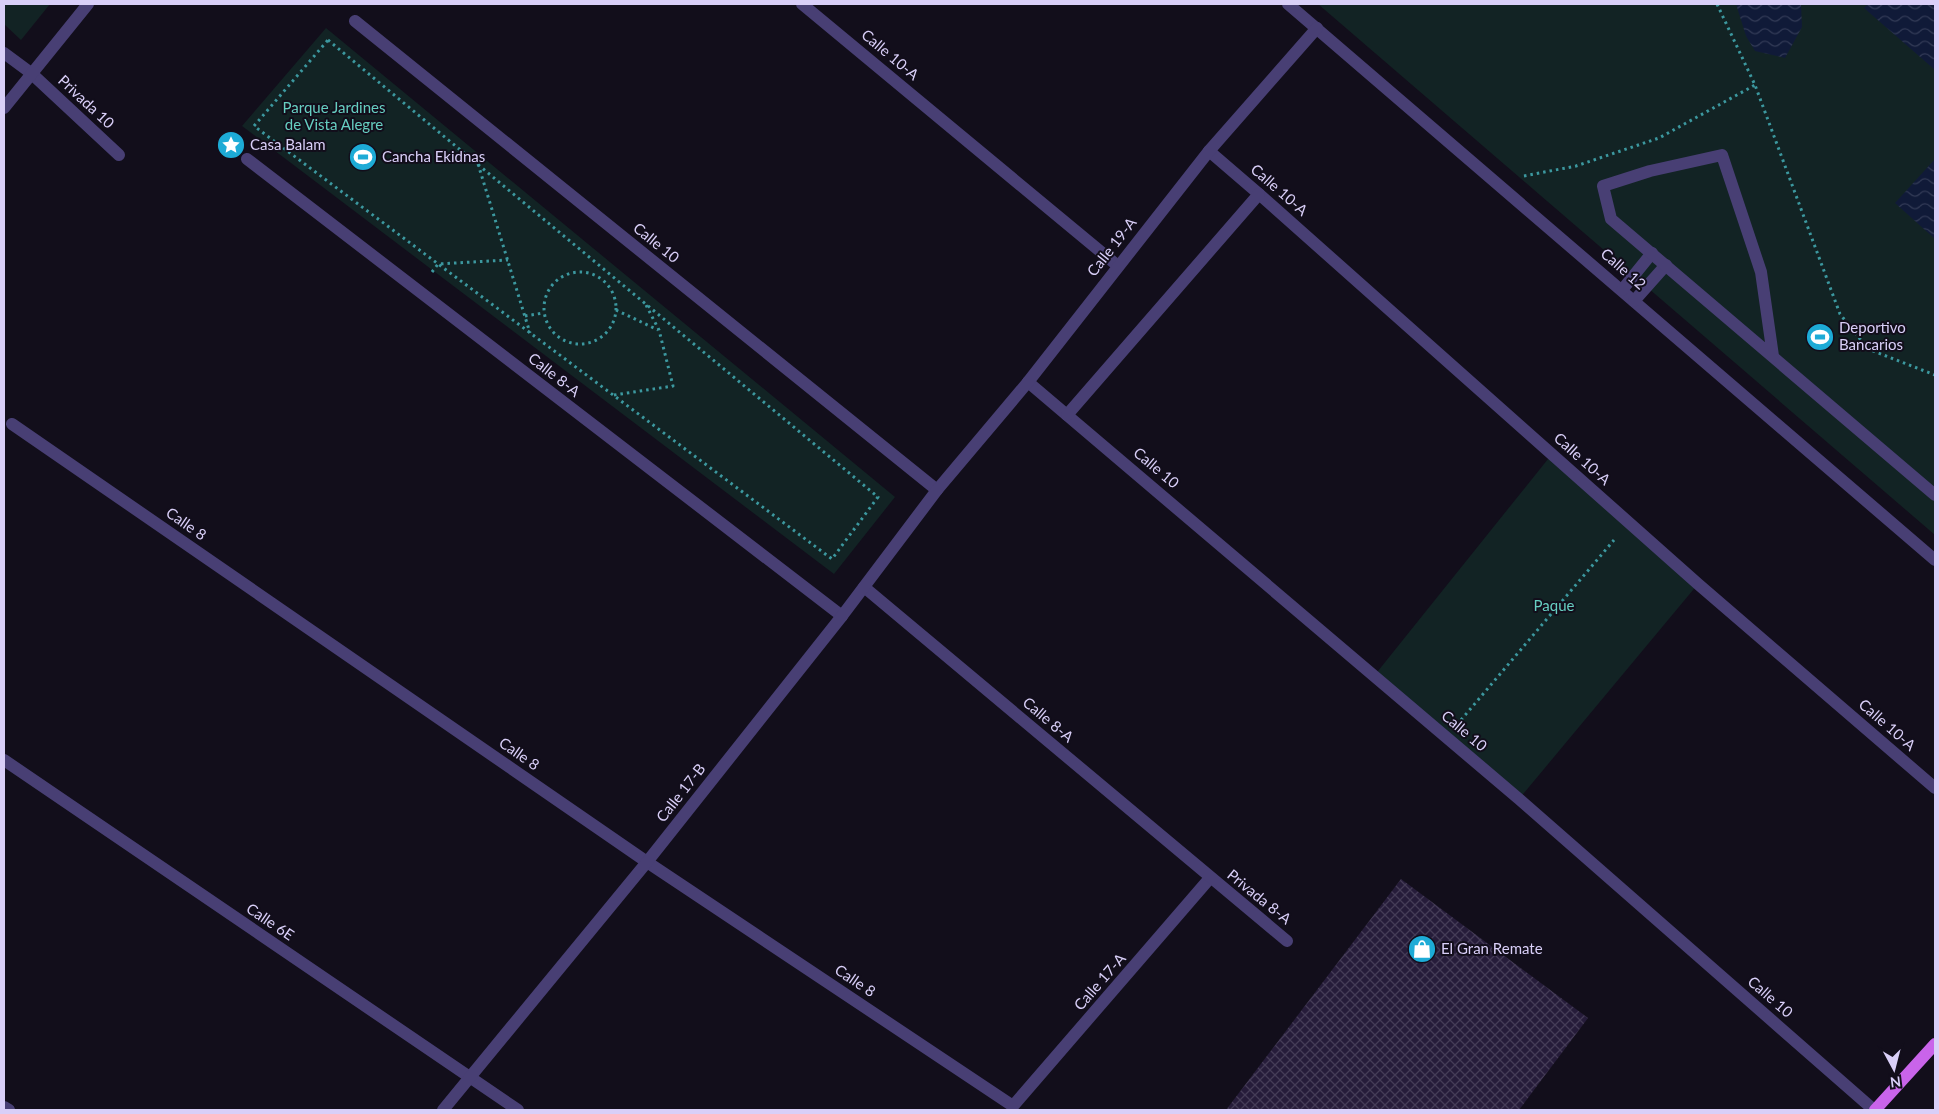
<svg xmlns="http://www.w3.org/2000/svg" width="1939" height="1114" font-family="Lato,sans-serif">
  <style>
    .park { fill: #122324 }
    .water { fill: url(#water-waves) }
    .building { fill: url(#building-cross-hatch) }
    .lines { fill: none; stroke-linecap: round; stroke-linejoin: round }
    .path { stroke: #3c989f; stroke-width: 3; stroke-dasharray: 2.5 4; stroke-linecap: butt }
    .minor { stroke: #483f74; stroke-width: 12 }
    .major { stroke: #c964ea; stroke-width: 12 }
    .labels { text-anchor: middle; stroke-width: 4; stroke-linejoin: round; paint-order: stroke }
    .street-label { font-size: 15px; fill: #d9cff8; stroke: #120e1b }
    .park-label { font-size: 15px; fill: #66cec1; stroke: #120e1b }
    .poi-label { font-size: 15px; fill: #d9cff8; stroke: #120e1b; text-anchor: start }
  </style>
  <defs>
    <pattern id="water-waves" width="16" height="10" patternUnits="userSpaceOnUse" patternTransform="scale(1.25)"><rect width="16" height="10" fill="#101a38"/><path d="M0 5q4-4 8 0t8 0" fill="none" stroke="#323a56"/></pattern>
    <pattern id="building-cross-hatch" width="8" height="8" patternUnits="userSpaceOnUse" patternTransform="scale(1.25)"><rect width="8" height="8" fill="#261c3a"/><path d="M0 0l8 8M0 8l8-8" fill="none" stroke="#453c57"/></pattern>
  </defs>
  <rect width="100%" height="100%" fill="#120e1b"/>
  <g class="park">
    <path d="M 4,4 L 50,4 L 21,40 L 4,24 Z"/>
    <path d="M 1318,4 L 1935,4 L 1935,535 Z"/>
    <path d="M 326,28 L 895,497 L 834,574 L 242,126 Z"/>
    <path d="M 1552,454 L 1698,584 L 1519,799 L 1374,676 Z"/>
  </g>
  <g class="water">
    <path d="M 1736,4 L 1801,4 L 1802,27 L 1785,58 L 1755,51 L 1746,36 Z"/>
    <path d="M 1868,4 L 1935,4 L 1935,70 L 1864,8 Z"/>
    <path d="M 1935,159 L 1935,239 L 1895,203 Z"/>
  </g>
  <path class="building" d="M 1401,879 L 1588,1018 L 1519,1110 L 1226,1110 Z"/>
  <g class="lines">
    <g class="path">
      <path d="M 1717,4 L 1755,85 L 1840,314 L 1868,349 L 1935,375"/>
      <path d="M 328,40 L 878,497 L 832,559 L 254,126 Z"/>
      <path d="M 478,164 L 530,333"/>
      <path d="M 1524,176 L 1576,166 L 1659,138 L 1755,85"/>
      <circle cx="580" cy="308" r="36"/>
      <path d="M 432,272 L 438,264 L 508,260"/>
      <path d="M 616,310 L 658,330"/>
      <path d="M 525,316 L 543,313"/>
      <path d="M 614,395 L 673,386 L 659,330 L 646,305"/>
      <path d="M 1461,720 L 1614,540"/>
    </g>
    <g class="minor">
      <path d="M 802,4 L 1118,266"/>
      <path d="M 1288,4 L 1935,560"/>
      <path d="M 355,21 L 937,490"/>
      <path d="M 4,53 L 31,73 L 119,155"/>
      <path d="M 4,108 L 88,4"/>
      <path d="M 1209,151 L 1259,194 L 1698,584 L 1935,788"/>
      <path d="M 247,159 L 842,616"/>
      <path d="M 1622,290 L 1652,253"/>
      <path d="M 1634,301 L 1666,265"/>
      <path d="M 1773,356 L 1761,272 L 1722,155 L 1650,171 L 1603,186 L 1611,219 L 1935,495"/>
      <path d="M 1028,382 L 1519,799 L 1874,1110"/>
      <path d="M 1067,415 L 1259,194"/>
      <path d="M 12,424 L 647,862 L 1013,1106 L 1210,878"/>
      <path d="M 864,587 L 1287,941"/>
      <path d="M 4,760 L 518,1110"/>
      <path d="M 4,1107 L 9,1110"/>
      <path d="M 443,1110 L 647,862 L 842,616 L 937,490 L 1028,382 L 1209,151 L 1317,28"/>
    </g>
    <path class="major" d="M 1875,1110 L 1935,1044"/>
  </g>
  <defs>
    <symbol id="sight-disc" viewBox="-11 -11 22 22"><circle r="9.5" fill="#1dabd6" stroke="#120e1b"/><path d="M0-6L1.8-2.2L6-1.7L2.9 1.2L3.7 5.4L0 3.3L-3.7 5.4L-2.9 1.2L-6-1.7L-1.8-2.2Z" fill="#fff"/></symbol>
    <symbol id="stadium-disc" viewBox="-11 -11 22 22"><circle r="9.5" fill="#1dabd6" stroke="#120e1b"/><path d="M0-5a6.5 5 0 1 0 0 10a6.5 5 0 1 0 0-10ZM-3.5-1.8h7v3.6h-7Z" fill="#fff"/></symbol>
    <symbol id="shop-disc" viewBox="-11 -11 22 22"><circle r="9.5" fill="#1dabd6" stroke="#120e1b"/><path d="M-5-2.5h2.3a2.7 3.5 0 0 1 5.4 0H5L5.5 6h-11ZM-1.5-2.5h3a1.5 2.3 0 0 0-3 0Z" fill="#fff"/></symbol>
  </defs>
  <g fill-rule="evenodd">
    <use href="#sight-disc" x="215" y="129" width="32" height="32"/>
    <use href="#stadium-disc" x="347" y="141" width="32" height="32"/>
    <use href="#stadium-disc" x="1804" y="321" width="32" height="32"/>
    <use href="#shop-disc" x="1406" y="933" width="32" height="32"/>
  </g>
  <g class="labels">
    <g class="street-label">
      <text transform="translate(890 55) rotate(40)" y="5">Calle 10-A</text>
      <text transform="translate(86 102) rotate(43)" y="5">Privada 10</text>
      <text transform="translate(1279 190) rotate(41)" y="5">Calle 10-A</text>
      <text transform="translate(656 243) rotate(39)" y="5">Calle 10</text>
      <text transform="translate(1112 247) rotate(-52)" y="5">Calle 19-A</text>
      <text transform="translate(1623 269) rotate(41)" y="5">Calle 12</text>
      <text transform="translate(554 375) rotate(38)" y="5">Calle 8-A</text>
      <text transform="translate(1582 459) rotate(42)" y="5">Calle 10-A</text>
      <text transform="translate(1156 468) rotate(40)" y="5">Calle 10</text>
      <text transform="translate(186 524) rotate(35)" y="5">Calle 8</text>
      <text transform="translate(1048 720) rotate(40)" y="5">Calle 8-A</text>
      <text transform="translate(1887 725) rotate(41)" y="5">Calle 10-A</text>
      <text transform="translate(1464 731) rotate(40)" y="5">Calle 10</text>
      <text transform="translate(519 754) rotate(35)" y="5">Calle 8</text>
      <text transform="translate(681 793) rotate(-52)" y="5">Calle 17-B</text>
      <text transform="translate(1259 897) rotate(39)" y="5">Privada 8-A</text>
      <text transform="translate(270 922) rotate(34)" y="5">Calle 6E</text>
      <text transform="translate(855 981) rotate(34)" y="5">Calle 8</text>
      <text transform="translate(1100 982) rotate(-49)" y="5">Calle 17-A</text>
      <text transform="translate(1770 997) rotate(41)" y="5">Calle 10</text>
    </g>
    <g class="park-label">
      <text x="334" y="113">Parque Jardines<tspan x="334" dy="17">de Vista Alegre</tspan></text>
      <text x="1554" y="611">Paque</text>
    </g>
    <g class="poi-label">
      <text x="250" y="150">Casa Balam</text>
      <text x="382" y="162">Cancha Ekidnas</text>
      <text x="1839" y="333">Deportivo<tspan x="1839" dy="17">Bancarios</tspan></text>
      <text x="1441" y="954">El Gran Remate</text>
    </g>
  </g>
  <rect width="1939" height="1114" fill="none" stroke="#d9cff8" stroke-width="10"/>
  <g transform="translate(1894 1069) rotate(173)" stroke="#120e1b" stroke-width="4" paint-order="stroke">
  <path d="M0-4L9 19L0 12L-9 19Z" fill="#d9cff8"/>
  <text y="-8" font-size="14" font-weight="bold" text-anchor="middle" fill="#d9cff8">N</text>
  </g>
</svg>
